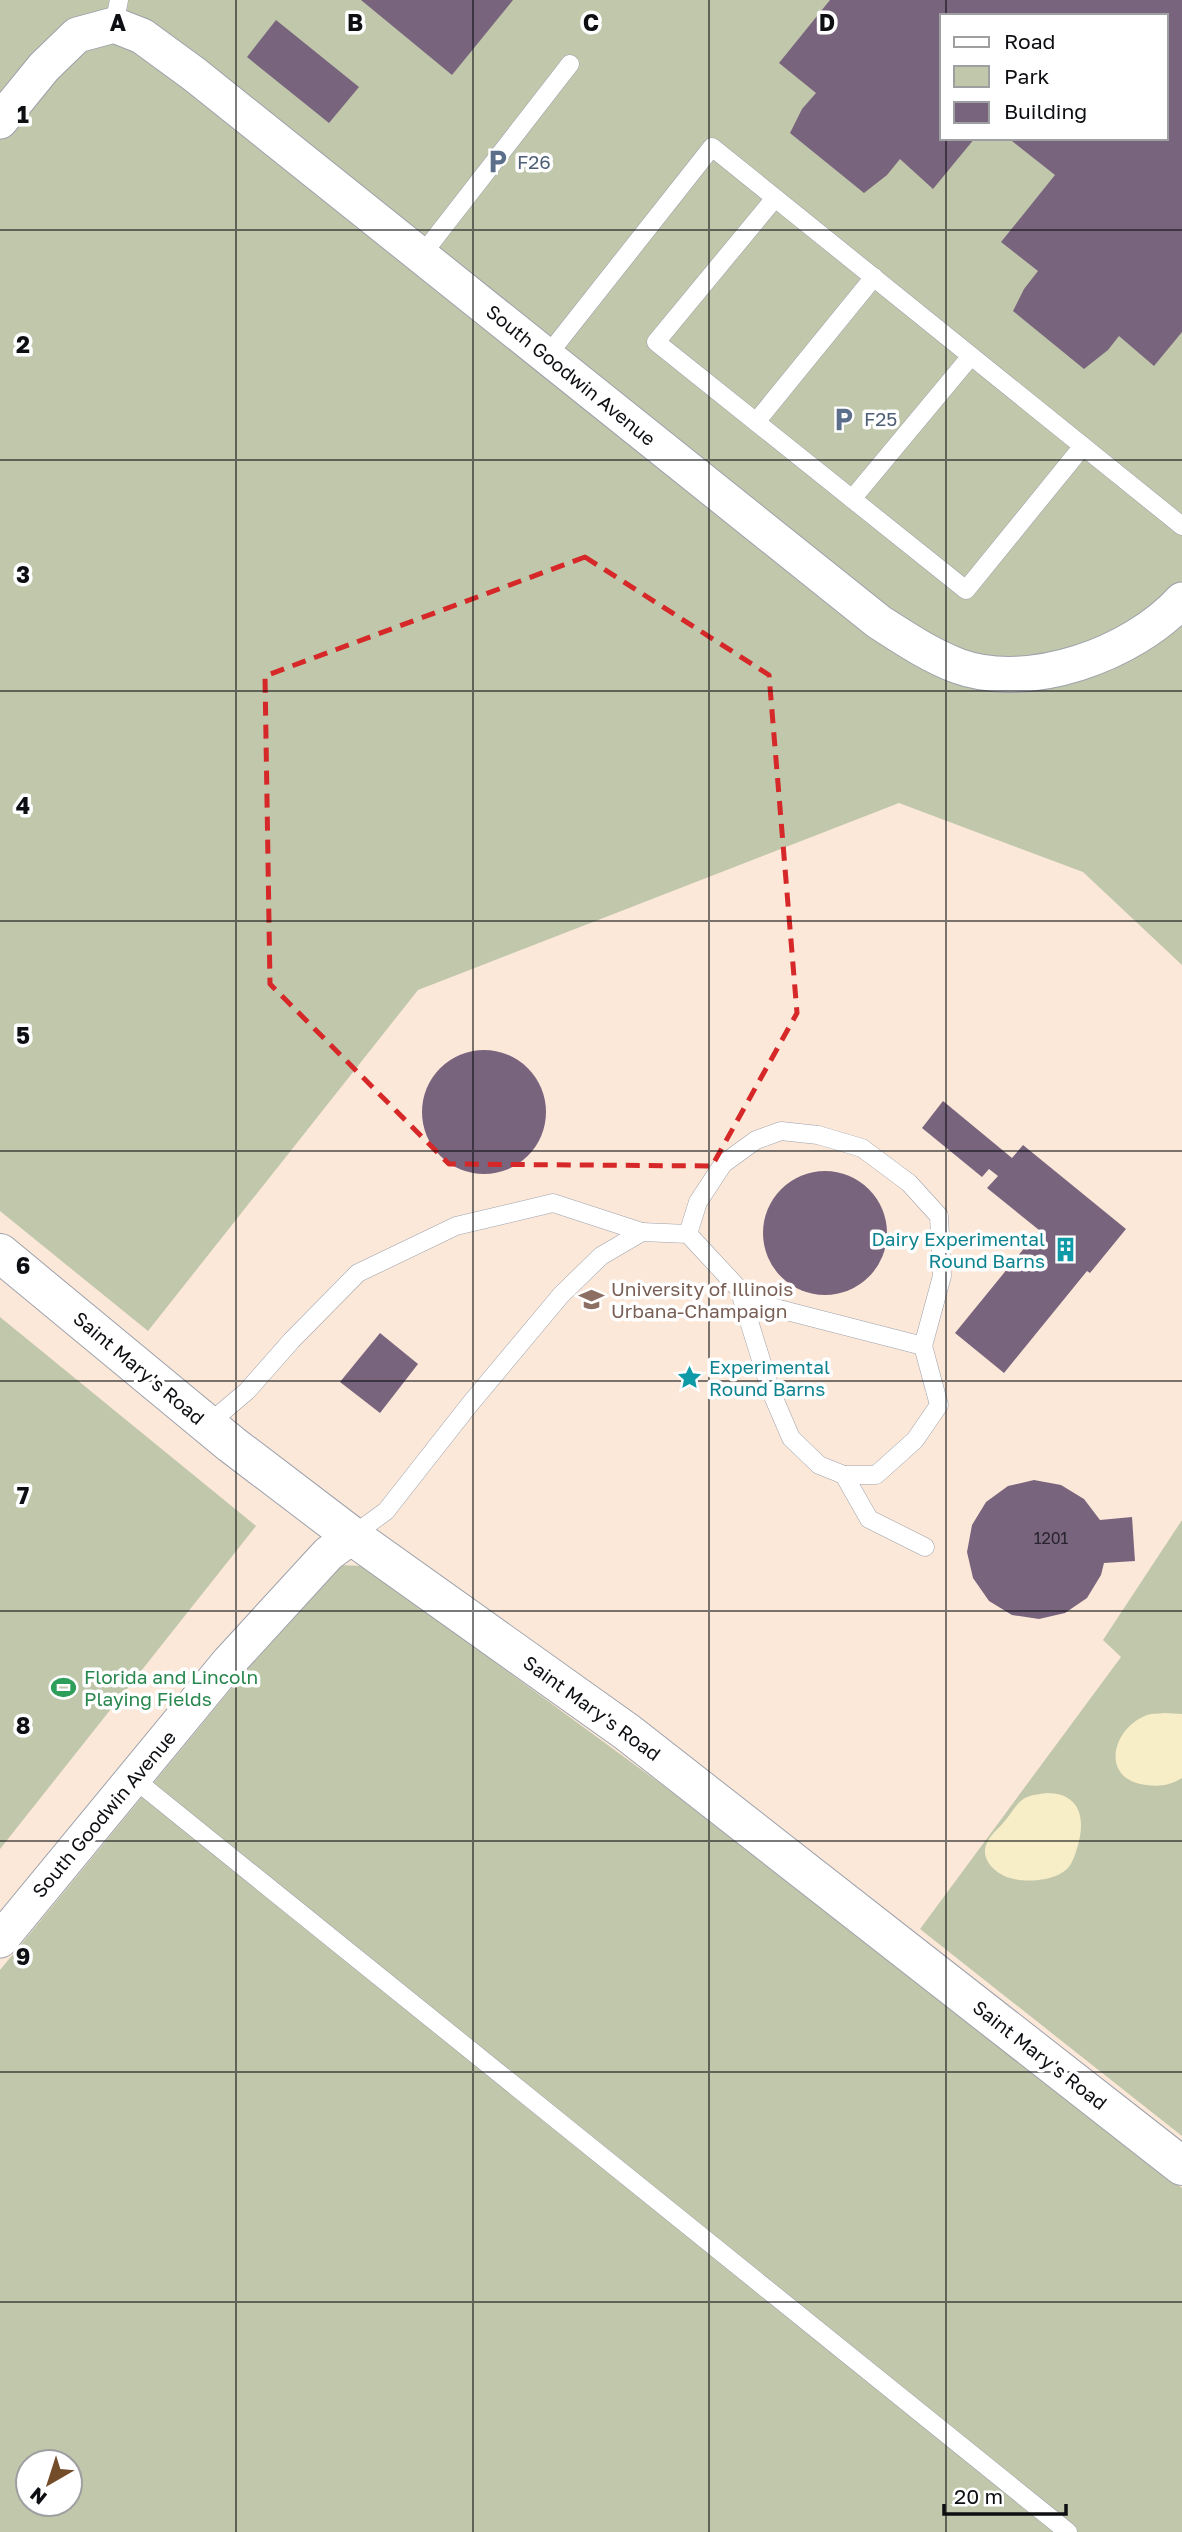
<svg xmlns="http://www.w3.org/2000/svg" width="1182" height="2532" font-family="'Golos Text',sans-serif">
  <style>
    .education { fill: #fce8d9; fill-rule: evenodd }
    .green { fill: #c0c7ab; fill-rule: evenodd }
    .sand { fill: #f7edc7 }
    .building { fill: #79647e }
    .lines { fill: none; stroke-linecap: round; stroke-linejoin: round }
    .lane-casing { stroke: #9da1aa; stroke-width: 19 }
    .street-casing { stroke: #9da1aa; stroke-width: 37 }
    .secondary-casing { stroke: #9da1aa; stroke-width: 40 }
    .lane { stroke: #fff; stroke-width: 18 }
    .street { stroke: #fff; stroke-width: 35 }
    .secondary { stroke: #fff; stroke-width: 38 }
    .marked { fill: none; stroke: #d62828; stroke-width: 5; stroke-dasharray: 14 9; stroke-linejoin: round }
    .grid { fill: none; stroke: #0d0f12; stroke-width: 2; stroke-opacity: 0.55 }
    .labels { text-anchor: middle; stroke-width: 7; stroke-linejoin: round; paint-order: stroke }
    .number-label { font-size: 16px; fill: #28242d }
    .service-label { font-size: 19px; fill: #4e5e75; stroke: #fff; text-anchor: start }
    .street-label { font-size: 19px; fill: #0d0f12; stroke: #fff }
    .culture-label { font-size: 19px; fill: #0d838f; stroke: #fff; text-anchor: end }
    .education-label { font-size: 19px; fill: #785e54; stroke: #fff; text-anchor: start }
    .leisure-label { font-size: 19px; fill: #27864d; stroke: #fff; text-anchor: start }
    .grid-label { font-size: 23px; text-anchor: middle; font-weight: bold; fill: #0d0f12; stroke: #fff; stroke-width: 7; stroke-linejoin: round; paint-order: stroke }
  </style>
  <rect width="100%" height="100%" fill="#f3f6fe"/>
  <path class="education" d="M 0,0 L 1182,0 L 1182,2532 L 0,2532 ZM 942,16 L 1166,16 L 1166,138 L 942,138 ZM 28,2462 L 70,2462 L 70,2504 L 28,2504 Z"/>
  <g class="green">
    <path d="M 0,0 L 1182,0 L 1182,965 L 1083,872 L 899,803 L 418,990 L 148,1331 L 0,1211 ZM 942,16 L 1166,16 L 1166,138 L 942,138 Z"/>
    <path d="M 0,1317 L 256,1526 L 0,1849 Z"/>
    <path d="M 1182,1520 L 1182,2136 L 920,1929 L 1121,1657 L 1103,1640 Z"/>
    <path d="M 339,1565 L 364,1566 L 665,1787 L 1182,2188 L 1182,2532 L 0,2532 L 0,1970 L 304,1600 ZM 28,2462 L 70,2462 L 70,2504 L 28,2504 Z"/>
  </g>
  <g class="sand">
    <path d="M 1164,1713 L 1182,1714 L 1182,1778 C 1171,1785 1160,1787 1146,1785 C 1099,1779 1112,1728 1147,1715 C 1152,1713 1159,1714 1164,1713 Z"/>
    <path d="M 1046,1793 C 1079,1793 1086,1816 1078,1845 C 1076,1852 1073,1863 1067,1869 C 1054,1881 1027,1883 1010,1878 C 996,1874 979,1859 987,1843 C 990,1835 999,1828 1004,1822 C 1010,1815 1017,1802 1025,1798 C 1031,1795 1040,1794 1046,1793 Z"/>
  </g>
  <g class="building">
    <path d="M 361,0 L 513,0 L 452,75 Z"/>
    <path d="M 830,0 L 1182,0 L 1182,332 L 1154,366 L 1119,336 L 1108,350 L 1084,369 L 1013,311 L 1024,289 L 1038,271 L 1001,242 L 1055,175 L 1008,138 L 1166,138 L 1166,16 L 942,16 L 942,138 L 975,138 L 933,189 L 900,159 L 887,175 L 864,193 L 790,133 L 802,109 L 816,93 L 779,63 Z"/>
    <path d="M 276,20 L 359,87 L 329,123 L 247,57 Z"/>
    <circle cx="484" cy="1112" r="62"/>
    <path d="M 943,1101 L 1012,1158 L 1023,1145 L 1126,1229 L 1090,1273 L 1087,1271 L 1004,1373 L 955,1333 L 1039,1230 L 987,1188 L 998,1176 L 989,1169 L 982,1177 L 922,1128 Z"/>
    <circle cx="825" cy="1233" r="62"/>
    <path d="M 380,1333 L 418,1364 L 380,1413 L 340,1382 Z"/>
    <path d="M 1034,1480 L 1061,1485 L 1084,1499 L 1100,1520 L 1132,1517 L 1135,1561 L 1104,1563 L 1101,1575 L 1087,1598 L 1065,1613 L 1039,1619 L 1012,1615 L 989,1601 L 973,1578 L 967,1552 L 972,1525 L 986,1502 L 1008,1486 Z"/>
  </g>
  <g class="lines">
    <defs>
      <g id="lane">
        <path d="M 114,25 L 119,0"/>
        <path d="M 775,198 L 656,342 L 966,590 L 1083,446"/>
        <path d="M 421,256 L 570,64"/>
        <path d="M 547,356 L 712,147 L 1182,526"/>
        <path d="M 756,422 L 874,277"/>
        <path d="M 852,499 L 971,356"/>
        <path d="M 688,1234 L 698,1202 L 723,1164 L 756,1140 L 781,1131 L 818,1135 L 862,1148 L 909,1183 L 939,1216 L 942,1276 L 923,1346"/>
        <path d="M 739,1289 L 770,1389 L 791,1438 L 819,1465 L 844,1475"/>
        <path d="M 207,1425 L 247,1391 L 292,1340 L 358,1273 L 456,1226 L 553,1203 L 642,1232"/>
        <path d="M 352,1536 L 386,1511 L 470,1404 L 561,1295 L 601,1256 L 642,1232 L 688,1234 L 739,1289 L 775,1308 L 923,1346 L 939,1405 L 915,1440 L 876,1475 L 844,1475 L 869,1519 L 925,1547"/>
        <path d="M 133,1778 L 1068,2532"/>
      </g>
      <g id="street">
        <path d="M 0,121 L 44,67 L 77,35 L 114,25 L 142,36 L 194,74 L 879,622 C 904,638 929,655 958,666 C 1029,692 1133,654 1182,600"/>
        <path d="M 0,1940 L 229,1662 L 328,1554 L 352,1536"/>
      </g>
      <path id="secondary" d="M 0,1253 L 231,1444 L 352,1536 L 627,1732 L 1182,2166"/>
    </defs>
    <use href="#lane" class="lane-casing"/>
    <use href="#street" class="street-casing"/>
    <use href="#secondary" class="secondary-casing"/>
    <use href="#lane" class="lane"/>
    <use href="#street" class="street"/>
    <use href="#secondary" class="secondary"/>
  </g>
  <path class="marked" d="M 585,557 L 769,675 L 797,1013 L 712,1166 L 449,1164 L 270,984 L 265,676 Z"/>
  <path class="grid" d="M 236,0 L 236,2532M 473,0 L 473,2532M 709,0 L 709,2532M 946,0 L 946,16M 946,138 L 946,2532M 0,230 L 1182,230M 0,460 L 1182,460M 0,691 L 1182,691M 0,921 L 1182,921M 0,1151 L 1182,1151M 0,1381 L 1182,1381M 0,1611 L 1182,1611M 0,1841 L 1182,1841M 0,2072 L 1182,2072M 0,2302 L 1182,2302"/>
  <defs>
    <symbol id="parking-bare" viewBox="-9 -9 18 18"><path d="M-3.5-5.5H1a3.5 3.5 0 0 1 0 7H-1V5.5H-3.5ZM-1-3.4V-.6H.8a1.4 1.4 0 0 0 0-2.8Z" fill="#5c6f8a" stroke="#fff" stroke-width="2.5" paint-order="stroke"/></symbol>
    <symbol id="building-bare" viewBox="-9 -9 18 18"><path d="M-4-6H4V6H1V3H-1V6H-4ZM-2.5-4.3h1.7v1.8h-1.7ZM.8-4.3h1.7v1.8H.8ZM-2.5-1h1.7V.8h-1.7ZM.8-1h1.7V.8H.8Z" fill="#0f9aa8" stroke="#fff" stroke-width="2.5" paint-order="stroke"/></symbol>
    <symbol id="university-bare" viewBox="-9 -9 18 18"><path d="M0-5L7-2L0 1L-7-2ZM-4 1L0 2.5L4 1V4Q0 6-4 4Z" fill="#8d6e63" stroke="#fff" stroke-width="2.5" paint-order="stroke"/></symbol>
    <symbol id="sight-bare" viewBox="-9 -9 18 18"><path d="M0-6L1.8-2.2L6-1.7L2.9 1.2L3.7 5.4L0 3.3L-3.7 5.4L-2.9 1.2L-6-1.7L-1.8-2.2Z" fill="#0f9aa8" stroke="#fff" stroke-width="2.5" paint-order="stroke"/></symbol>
    <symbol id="stadium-bare" viewBox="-9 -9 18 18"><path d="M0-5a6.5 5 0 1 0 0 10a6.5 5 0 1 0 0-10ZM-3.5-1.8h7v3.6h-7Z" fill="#2e9e5b" stroke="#fff" stroke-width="2.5" paint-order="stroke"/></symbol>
  </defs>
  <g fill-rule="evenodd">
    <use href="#parking-bare" x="480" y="144" width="35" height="35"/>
    <use href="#parking-bare" x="826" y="402" width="35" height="35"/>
    <use href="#building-bare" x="1048" y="1232" width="35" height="35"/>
    <use href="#university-bare" x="574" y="1282" width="35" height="35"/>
    <use href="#sight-bare" x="672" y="1360" width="35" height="35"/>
    <use href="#stadium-bare" x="46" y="1670" width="35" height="35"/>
  </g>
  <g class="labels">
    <g class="number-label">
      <text x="1051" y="1544">1201</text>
    </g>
    <g class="service-label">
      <text x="517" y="169">F26</text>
      <text x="864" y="426">F25</text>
    </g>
    <g class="street-label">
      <text transform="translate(571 375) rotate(39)" y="7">South Goodwin Avenue</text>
      <text transform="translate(139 1368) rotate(40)" y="7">Saint Mary's Road</text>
      <text transform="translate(592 1708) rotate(36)" y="7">Saint Mary's Road</text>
      <text transform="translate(104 1814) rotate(-50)" y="7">South Goodwin Avenue</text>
      <text transform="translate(1040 2055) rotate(38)" y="7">Saint Mary's Road</text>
    </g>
    <g class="culture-label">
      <text x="1045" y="1246">Dairy Experimental<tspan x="1045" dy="22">Round Barns</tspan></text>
      <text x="709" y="1374" text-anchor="start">Experimental<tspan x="709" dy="22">Round Barns</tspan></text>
    </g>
    <g class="education-label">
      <text x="611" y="1296">University of Illinois<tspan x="611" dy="22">Urbana-Champaign</tspan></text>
    </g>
    <g class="leisure-label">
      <text x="84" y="1684">Florida and Lincoln<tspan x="84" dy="22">Playing Fields</tspan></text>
    </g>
  </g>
  <g class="grid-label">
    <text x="118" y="31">A</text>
    <text x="355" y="31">B</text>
    <text x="591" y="31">C</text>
    <text x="827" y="31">D</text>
    <text x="23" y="123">1</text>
    <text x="23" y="353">2</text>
    <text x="23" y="583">3</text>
    <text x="23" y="814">4</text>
    <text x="23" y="1044">5</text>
    <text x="23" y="1274">6</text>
    <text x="23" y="1504">7</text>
    <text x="23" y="1734">8</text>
    <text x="23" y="1965">9</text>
  </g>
  <rect x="940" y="14" width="228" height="126" fill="#ffffff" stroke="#9e9fa0" stroke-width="2"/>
  <rect x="954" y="37" width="35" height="10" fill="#ffffff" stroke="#9e9fa0" stroke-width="2"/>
  <text x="1004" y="49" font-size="21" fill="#0d0f12">Road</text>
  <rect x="954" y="66" width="35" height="21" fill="#c0c7ab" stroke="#9e9fa0" stroke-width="2"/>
  <text x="1004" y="84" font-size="21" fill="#0d0f12">Park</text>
  <rect x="954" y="102" width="35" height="21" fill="#79647e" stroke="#9e9fa0" stroke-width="2"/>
  <text x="1004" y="119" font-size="21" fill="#0d0f12">Building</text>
  <g transform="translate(49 2483) rotate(219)"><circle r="33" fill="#ffffff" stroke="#9e9fa0" stroke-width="2"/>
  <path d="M0-5L12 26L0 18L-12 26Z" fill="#734c2a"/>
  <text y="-10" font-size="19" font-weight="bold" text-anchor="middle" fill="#0d0f12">N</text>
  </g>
  <path d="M944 2504v10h122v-10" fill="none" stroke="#0d0f12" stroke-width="3.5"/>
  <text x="954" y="2504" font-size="21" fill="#0d0f12" stroke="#ffffff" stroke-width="5" paint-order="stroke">20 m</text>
</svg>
